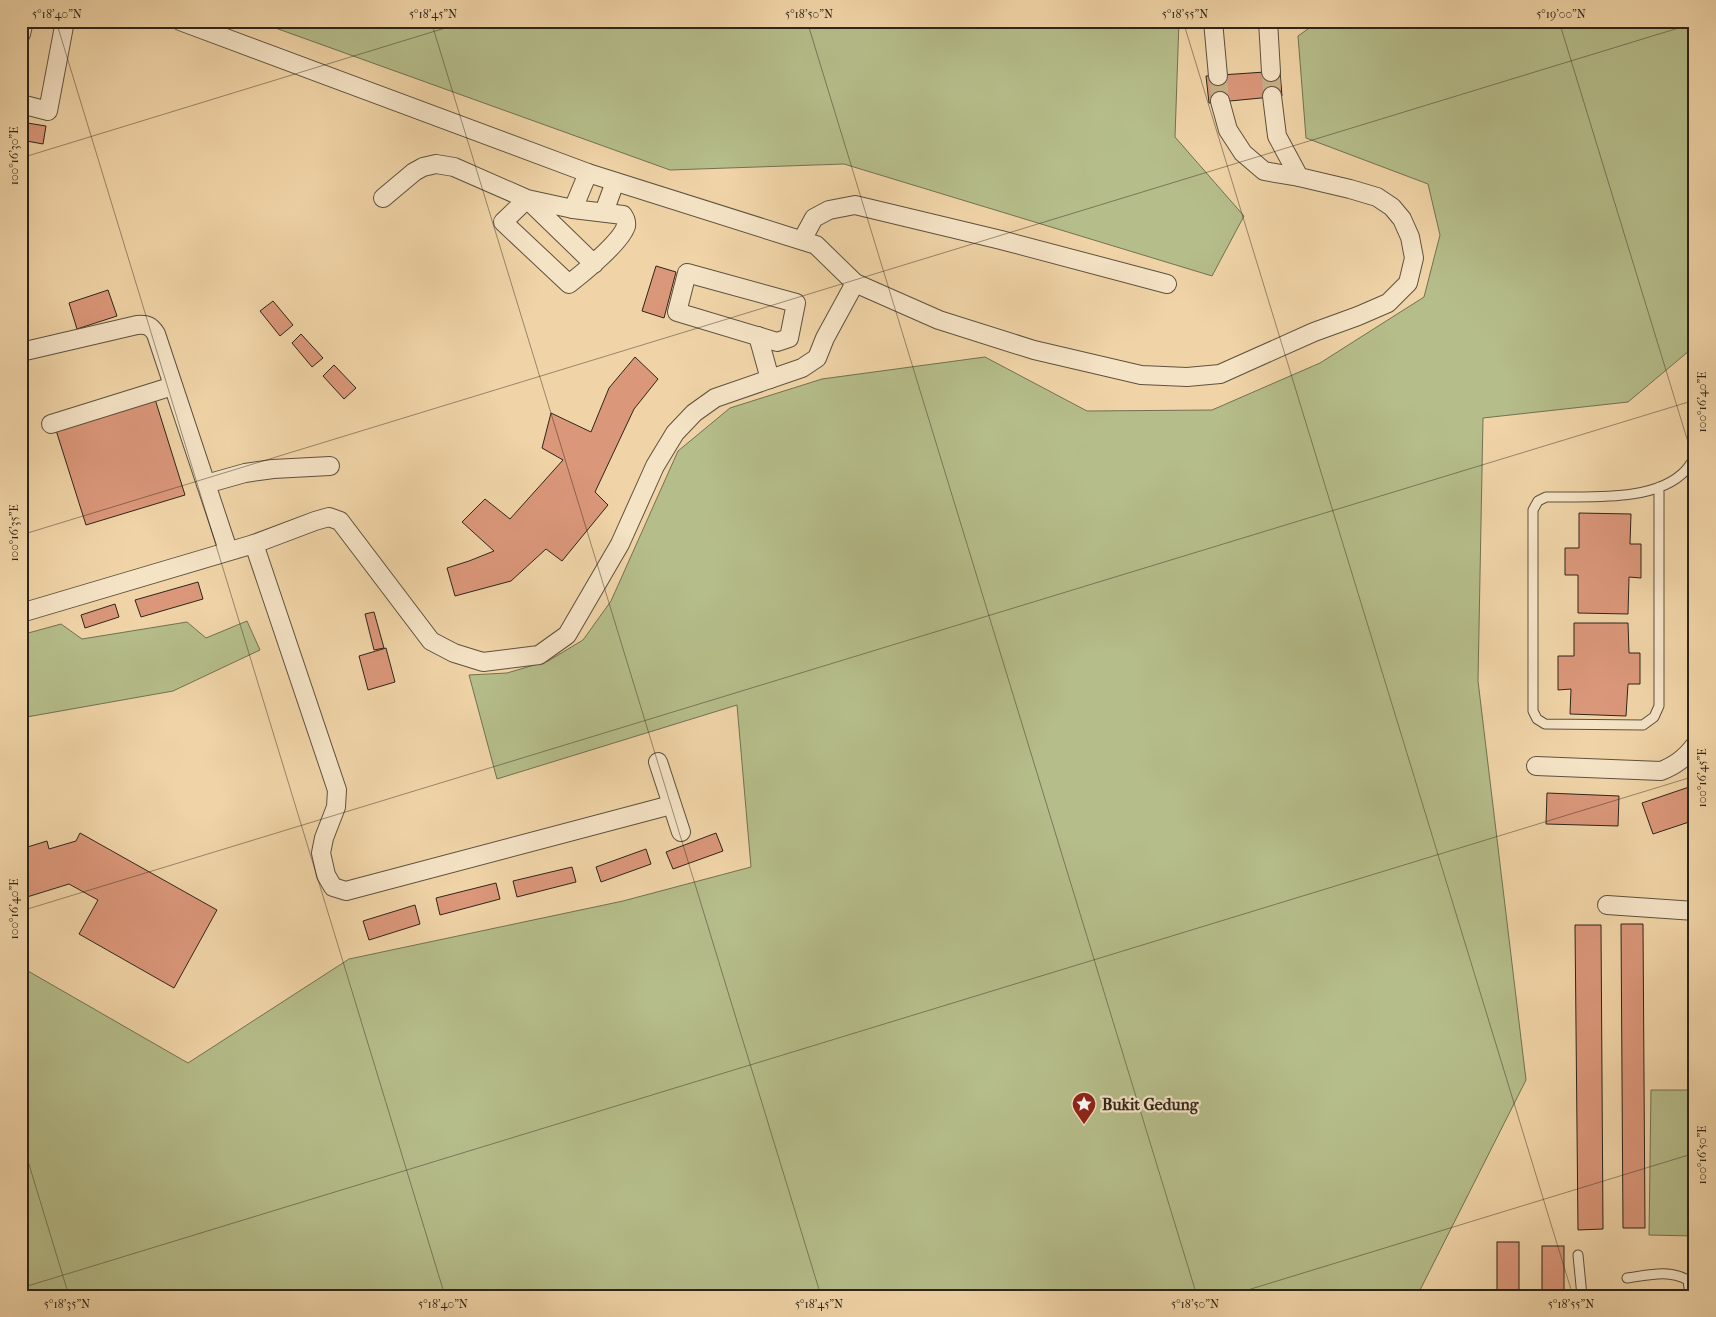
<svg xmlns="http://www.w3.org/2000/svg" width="1716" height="1317" font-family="'IM FELL French Canon',serif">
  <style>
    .green { fill: #b5bd8a; stroke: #727152 }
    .building { fill: #db977a; stroke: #2e251a }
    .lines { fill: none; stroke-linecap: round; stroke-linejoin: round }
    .street-tunnel { stroke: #c9b18b; stroke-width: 18; stroke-dasharray: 18 9; stroke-linecap: butt }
    .lane-casing { stroke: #5e513d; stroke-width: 11 }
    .street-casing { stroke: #5e513d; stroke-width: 20 }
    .lane { stroke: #f5e3c6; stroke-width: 9 }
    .street { stroke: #f5e3c6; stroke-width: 18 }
    .ticks { fill: none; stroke: #2e251a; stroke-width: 1; stroke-opacity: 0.45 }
    .labels { text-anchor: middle; stroke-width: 4.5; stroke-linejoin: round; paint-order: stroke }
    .poi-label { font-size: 16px; font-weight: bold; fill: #2e251a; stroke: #f5e3c6; text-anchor: start }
    .neatline { fill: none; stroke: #2e251a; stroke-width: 2 }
    .ticks-label { font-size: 12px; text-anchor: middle; fill: #2e251a }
  </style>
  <rect width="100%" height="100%" fill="#f0d4a7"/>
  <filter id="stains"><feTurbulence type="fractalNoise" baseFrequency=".004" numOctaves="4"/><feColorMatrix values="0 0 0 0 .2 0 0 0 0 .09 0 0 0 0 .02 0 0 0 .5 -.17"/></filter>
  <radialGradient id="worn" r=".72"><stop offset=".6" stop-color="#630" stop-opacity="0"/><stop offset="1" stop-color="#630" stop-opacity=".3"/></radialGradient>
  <g class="green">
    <path d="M 256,21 L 1179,21 L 1175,137 L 1244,216 L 1212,276 L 844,164 L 670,170 Z"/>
    <path d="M 1319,21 L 1695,21 L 1695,346 L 1628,402 L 1483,418 L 1478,681 L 1526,1080 L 1417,1296 L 21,1296 L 21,967 L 188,1063 L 349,959 L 623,901 L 751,867 L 737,705 L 497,779 L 469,675 L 507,673 L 548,661 L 583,640 L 611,601 L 678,451 L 730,408 L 822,379 L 985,357 L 1087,411 L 1212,410 L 1320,363 L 1424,297 L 1440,235 L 1428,184 L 1306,138 L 1298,36 Z"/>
    <path d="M 247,621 L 260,650 L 173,691 L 21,718 L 21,635 L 61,624 L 82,639 L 187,622 L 206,638 Z"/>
    <path d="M 1651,1090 L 1695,1090 L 1695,1236 L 1649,1235 Z"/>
  </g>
  <g class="building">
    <path d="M 1280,71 L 1282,96 L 1209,103 L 1206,76 Z"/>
    <path d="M 21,122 L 46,126 L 43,144 L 21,140 Z"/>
    <path d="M 656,266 L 676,272 L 664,318 L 642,311 Z"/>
    <path d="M 108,290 L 117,316 L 77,329 L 69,303 Z"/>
    <path d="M 273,301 L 293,325 L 280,336 L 260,311 Z"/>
    <path d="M 301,334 L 323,358 L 312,367 L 292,343 Z"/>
    <path d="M 635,357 L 658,379 L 634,409 L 595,492 L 608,505 L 562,561 L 546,549 L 511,581 L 455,596 L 447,568 L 469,561 L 494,551 L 462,522 L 485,499 L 510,519 L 563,460 L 542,448 L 551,413 L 591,432 L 609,388 Z"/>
    <path d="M 334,365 L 356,388 L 344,399 L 323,376 Z"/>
    <path d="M 1695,382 L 1695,392 L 1690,386 Z"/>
    <path d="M 154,396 L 185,495 L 86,525 L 55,427 Z"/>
    <path d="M 1579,513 L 1631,514 L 1630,544 L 1641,544 L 1641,578 L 1629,577 L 1628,614 L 1578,613 L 1578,575 L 1565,575 L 1565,548 L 1579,548 Z"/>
    <path d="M 198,582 L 203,599 L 141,617 L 135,600 Z"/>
    <path d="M 115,604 L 119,617 L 85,628 L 81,615 Z"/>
    <path d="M 374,612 L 384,648 L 374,650 L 365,614 Z"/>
    <path d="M 1574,623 L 1628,623 L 1629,653 L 1640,653 L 1640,684 L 1628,684 L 1626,716 L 1570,714 L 1571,689 L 1558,690 L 1558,656 L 1574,656 Z"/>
    <path d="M 386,648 L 395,682 L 368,690 L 359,656 Z"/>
    <path d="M 1695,785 L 1695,820 L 1653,834 L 1642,803 Z"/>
    <path d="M 1547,793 L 1619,796 L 1618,826 L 1546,824 Z"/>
    <path d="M 80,833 L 217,910 L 174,988 L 79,934 L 98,900 L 69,884 L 27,897 L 21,878 L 21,849 L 47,841 L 49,849 L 76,841 Z"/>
    <path d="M 716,833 L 723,851 L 673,869 L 666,852 Z"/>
    <path d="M 646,849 L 651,864 L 601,882 L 596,867 Z"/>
    <path d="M 572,867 L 576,882 L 517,897 L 513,881 Z"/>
    <path d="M 496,883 L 500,899 L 440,915 L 436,898 Z"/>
    <path d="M 415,905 L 420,924 L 369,940 L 363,921 Z"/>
    <path d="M 1621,924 L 1643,924 L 1645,1228 L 1623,1228 Z"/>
    <path d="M 1575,925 L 1601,925 L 1603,1229 L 1578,1230 Z"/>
    <rect x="1497" y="1242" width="22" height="54"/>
    <rect x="1542" y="1246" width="22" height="50"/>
  </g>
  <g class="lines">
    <g class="street-tunnel">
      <path d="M 1271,72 L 1272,96"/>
      <path d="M 1218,76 L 1220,101"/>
    </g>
    <defs>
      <g id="lane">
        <path d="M 1659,487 L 1659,706 L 1654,717 L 1643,725 L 1545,724 L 1537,719 L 1533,711 L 1533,510 L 1538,501 L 1546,497 C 1587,496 1656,503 1686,470 C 1690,466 1692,461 1695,457"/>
        <path d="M 1578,1255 L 1582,1296"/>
        <path d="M 1627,1278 C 1649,1275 1668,1269 1688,1280 L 1690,1296"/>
      </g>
      <g id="street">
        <path d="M 180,21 L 588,173 L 816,245 L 855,283 L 939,320 L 1034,350 L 1141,375 L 1187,377 L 1220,374 L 1314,332 L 1358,316 L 1388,303 L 1408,283 L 1414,258 L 1410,237 L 1402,219 L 1392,207 L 1377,197 L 1350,189 L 1299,177 L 1264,171 L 1243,153 L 1228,130 L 1220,101"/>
        <path d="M 1213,21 L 1218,76"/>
        <path d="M 1268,21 L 1271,72"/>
        <path d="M 21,34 L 24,21"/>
        <path d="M 1272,96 L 1277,136 L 1299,177"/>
        <path d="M 21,104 L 48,111 L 65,21"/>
        <path d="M 383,198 L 414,172 L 423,167 L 436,164 L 454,167 L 527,199 L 573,209 L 623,215 C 625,218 627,221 626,226 C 621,242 583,273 569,284 L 503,222 L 527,199 L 594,264"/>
        <path d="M 573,209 L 588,173"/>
        <path d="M 604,212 L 615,182"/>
        <path d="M 802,240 L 814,218 L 829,210 L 855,205 L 1001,240 L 1167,284"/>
        <path d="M 687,273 L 796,303 L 789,338 L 777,342 L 677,312 Z"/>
        <path d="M 758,336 L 770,379"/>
        <path d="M 21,352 L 137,325 C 147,324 151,326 156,334 L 228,550"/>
        <path d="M 51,424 L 173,386"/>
        <path d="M 206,484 L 245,473 L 273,469 L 330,466"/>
        <path d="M 254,544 L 337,790 L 336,807 L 324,838 L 321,853 L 326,875 L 333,887 L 346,891 L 671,805"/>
        <path d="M 21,613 L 254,544 L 315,521 L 329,517 L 340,521 L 431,641 L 454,653 L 483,662 L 539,655 L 567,635 L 620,544 L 655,466 L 675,433 L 694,413 L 715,398 L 802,368 L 817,358 L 825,338 L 855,283"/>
        <path d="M 658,762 L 681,832"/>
        <path d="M 1536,766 L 1661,771 C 1676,765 1685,758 1695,745"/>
        <path d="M 1607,905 L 1695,911"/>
      </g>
    </defs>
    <use href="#lane" class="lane-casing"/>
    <use href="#street" class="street-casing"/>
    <use href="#lane" class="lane"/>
    <use href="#street" class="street"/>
  </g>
  <path class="ticks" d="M 56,21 L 445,1296M 431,21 L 821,1296M 807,21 L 1197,1296M 1183,21 L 1573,1296M 1559,21 L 1695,465M 21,158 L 468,21M 21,535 L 1695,23M 21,911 L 1695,400M 21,1138 L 69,1296M 21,1288 L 1695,776M 1228,1296 L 1695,1153"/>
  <defs>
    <symbol id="sight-pin" viewBox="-11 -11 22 30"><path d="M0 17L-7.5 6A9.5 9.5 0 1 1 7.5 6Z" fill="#8f2418" stroke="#f5e3c6"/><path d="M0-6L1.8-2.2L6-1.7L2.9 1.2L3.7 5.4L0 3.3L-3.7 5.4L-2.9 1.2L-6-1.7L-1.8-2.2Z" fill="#fff"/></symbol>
  </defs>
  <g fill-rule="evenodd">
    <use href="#sight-pin" x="1070" y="1090" width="28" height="38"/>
  </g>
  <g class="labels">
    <g class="poi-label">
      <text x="1102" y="1110">Bukit Gedung</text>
    </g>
  </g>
  <rect width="1716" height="1317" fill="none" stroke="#f0d4a7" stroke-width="55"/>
  <rect x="28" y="28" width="1660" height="1262" class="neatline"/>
  <g class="ticks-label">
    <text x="57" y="18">5°18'40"N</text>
    <text x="433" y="18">5°18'45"N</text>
    <text x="809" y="18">5°18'50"N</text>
    <text x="1185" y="18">5°18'55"N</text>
    <text x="1561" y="18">5°19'00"N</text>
    <text transform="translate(14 156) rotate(-90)" y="4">100°16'30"E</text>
    <text transform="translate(1702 402) rotate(-90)" y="4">100°16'40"E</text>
    <text transform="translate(14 533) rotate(-90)" y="4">100°16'35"E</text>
    <text transform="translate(1702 778) rotate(-90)" y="4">100°16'45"E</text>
    <text transform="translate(14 909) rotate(-90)" y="4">100°16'40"E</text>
    <text transform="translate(1702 1155) rotate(-90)" y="4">100°16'50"E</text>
    <text x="67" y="1308">5°18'35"N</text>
    <text x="443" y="1308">5°18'40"N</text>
    <text x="819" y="1308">5°18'45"N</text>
    <text x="1195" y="1308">5°18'50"N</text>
    <text x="1571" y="1308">5°18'55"N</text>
  </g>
  <rect width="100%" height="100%" filter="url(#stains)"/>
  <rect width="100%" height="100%" fill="url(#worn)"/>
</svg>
